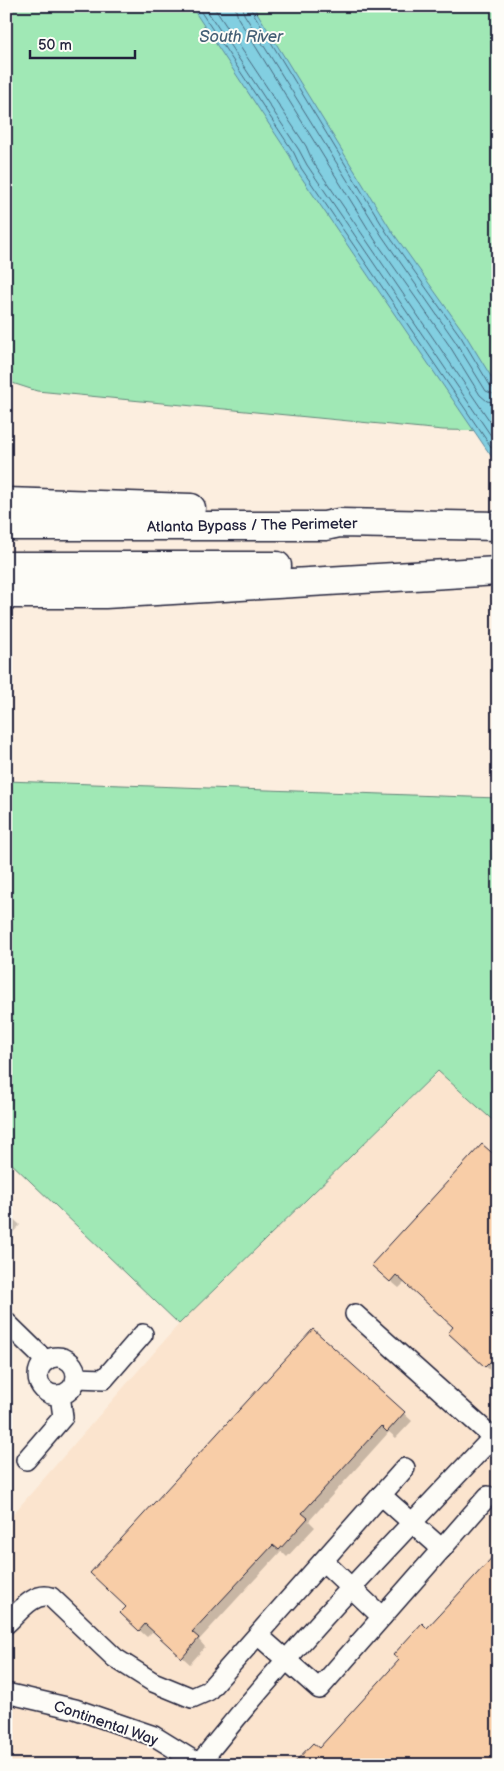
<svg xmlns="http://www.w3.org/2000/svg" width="504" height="1771" font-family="'Balsamiq Sans',sans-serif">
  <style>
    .built { fill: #fbe4ce }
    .green { fill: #a0e8b5; stroke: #618578 }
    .water { fill: #82cfe1; stroke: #5c8a9f }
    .shadow { fill: #0003 }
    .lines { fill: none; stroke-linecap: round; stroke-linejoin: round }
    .shore { stroke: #48677d; stroke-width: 1 }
    .building { fill: #f8cda7; stroke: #22223b }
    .minor-casing { stroke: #22223b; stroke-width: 22 }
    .highway-casing { stroke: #22223b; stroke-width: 31 }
    .minor { stroke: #fdfcf7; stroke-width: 19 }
    .highway { stroke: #fdfcf7; stroke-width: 28 }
    .labels { text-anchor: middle; stroke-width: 4; stroke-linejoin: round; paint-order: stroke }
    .street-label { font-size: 15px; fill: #22223b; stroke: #fdfcf7 }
    .water-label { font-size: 16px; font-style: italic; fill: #445f75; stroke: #fdfcf7 }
  </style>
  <rect width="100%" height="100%" fill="#fceedf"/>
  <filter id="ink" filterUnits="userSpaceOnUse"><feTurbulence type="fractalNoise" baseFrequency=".02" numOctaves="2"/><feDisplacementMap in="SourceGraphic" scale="10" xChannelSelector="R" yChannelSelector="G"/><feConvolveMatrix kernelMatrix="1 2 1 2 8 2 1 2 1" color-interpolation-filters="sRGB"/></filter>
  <g filter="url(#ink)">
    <path class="built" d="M 439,1071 L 498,1125 L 498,1765 L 6,1765 L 6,1522 L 179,1324 Z"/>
    <g class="green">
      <path d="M 6,6 L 498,6 L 498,431 L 443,430 L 37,391 L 6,381 Z"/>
      <path d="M 6,781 L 498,798 L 498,1125 L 438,1071 L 179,1324 L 6,1158 Z"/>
    </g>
    <path class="water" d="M 191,6 L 253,6 L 391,230 L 465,334 L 498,388 L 498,466 L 297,171 L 290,156 Z"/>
    <g class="shadow">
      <path d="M 498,1160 L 498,1368 L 493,1373 L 457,1340 L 454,1327 L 405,1282 L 399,1288 L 380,1272 Z"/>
      <path d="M 6,1212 L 20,1225 L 6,1240 Z"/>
      <path d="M 313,1330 L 412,1421 L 396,1438 L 389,1432 L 309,1521 L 315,1527 L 287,1557 L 281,1551 L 199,1640 L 205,1647 L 190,1664 L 153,1631 L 147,1637 L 129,1621 Z"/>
    </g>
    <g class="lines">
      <g class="shore">
        <path d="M 197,6 L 294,153 L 301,168 L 498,457"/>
        <path d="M 204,6 L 299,150 L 307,165 L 498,446"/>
        <path d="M 213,6 L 306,146 L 313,162 L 498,433"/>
        <path d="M 235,6 L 238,18 L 375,240 L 449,345 L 480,395 L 487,401 L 498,403"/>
        <path d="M 243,6 L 244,14 L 382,236 L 455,341 L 486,391 L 498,396"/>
        <path d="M 249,6 L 387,233 L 461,337 L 491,387 L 498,390"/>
      </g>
    </g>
    <g class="building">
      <path d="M 482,1144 L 498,1158 L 498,1367 L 491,1361 L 485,1367 L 448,1333 L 453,1327 L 396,1275 L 390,1282 L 371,1265 Z"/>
      <path d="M 313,1329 L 405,1412 L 387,1432 L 381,1426 L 302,1513 L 308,1518 L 279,1550 L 273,1545 L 192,1632 L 199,1638 L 182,1658 L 145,1624 L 139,1631 L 120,1613 L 126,1607 L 90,1573 Z"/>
      <path d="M 498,1551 L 498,1765 L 292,1765 L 313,1743 L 319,1748 L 399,1660 L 393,1655 L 422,1623 L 427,1628 Z"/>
    </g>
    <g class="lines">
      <defs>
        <g id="minor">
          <path d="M 355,1314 L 498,1442"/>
          <path d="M 6,1322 L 46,1361"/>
          <circle cx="57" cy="1376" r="19"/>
          <path d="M 76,1378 L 104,1379 L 143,1334"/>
          <path d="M 26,1460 L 63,1417 L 60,1395"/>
          <path d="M 381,1495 L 442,1549"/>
          <path d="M 323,1561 L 382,1617"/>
          <path d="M 6,1624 C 18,1614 33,1591 51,1597 L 115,1658 L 153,1682 L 192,1698 L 208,1691 L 405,1468"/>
          <path d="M 258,1635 L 319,1689 L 488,1496"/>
          <path d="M 6,1693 L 75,1709 L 154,1736 L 201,1765"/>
          <path d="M 199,1764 C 290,1649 392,1544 493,1437"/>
        </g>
        <g id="highway">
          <path d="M 6,502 L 191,508"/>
          <path d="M 6,526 L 325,526 L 339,523 L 498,526"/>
          <path d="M 6,566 L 277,566"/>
          <path d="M 6,594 L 105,594 L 498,571"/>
        </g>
      </defs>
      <use href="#minor" class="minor-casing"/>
      <use href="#highway" class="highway-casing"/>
      <use href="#minor" class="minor"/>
      <use href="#highway" class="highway"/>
    </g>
  </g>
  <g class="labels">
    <g class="street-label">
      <text transform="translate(252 525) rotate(-1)" y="5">Atlanta Bypass / The Perimeter</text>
      <text transform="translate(106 1723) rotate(19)" y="5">Continental Way</text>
    </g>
    <g class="water-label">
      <text x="241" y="42">South River</text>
    </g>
  </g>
  <rect width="504" height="1771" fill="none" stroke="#fdfcf7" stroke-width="25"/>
  <rect x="12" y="12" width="479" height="1746" fill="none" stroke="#22223b" stroke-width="2" filter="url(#ink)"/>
  <path d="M30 50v8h105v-8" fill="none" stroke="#22223b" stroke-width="2.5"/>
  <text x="38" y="50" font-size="15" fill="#22223b" stroke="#fdfcf7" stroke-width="4" paint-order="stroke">50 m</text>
</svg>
